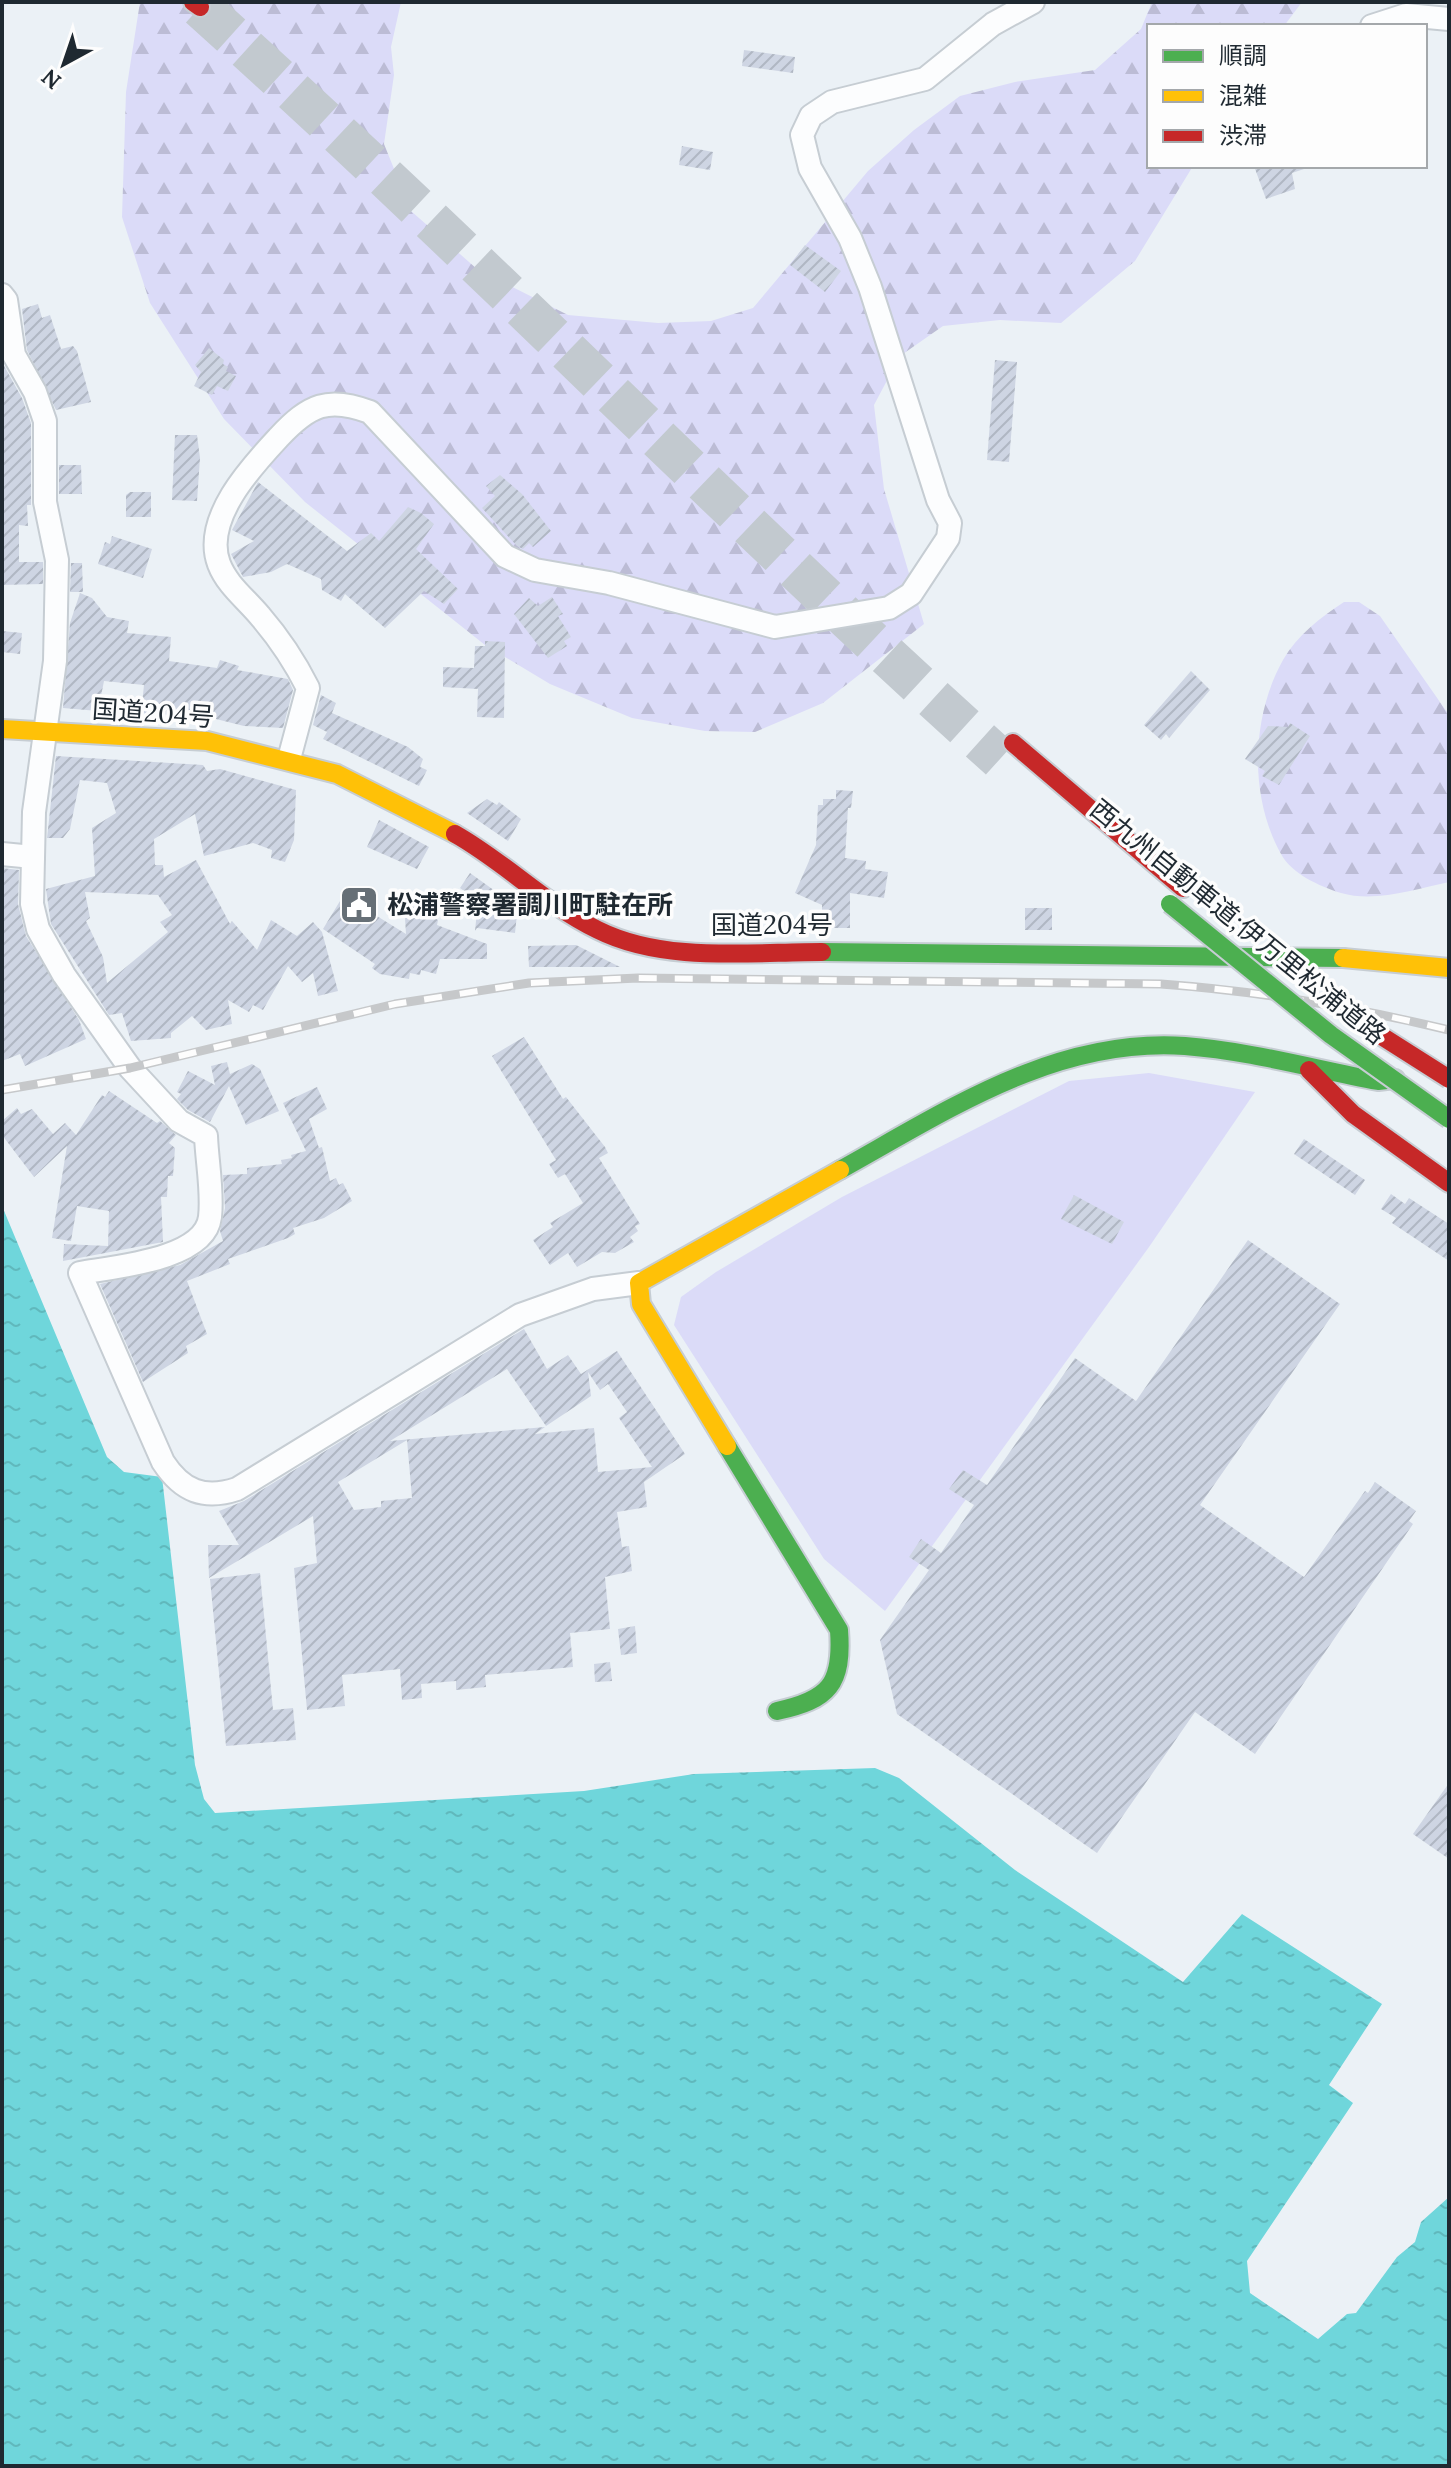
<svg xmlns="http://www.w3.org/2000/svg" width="1451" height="2468" font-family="Lora,'Noto Sans JP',serif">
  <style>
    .forest { fill: url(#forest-firs) }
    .park { fill: #dbdbf8 }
    .water { fill: url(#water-ripples) }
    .building { fill: url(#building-hatch); fill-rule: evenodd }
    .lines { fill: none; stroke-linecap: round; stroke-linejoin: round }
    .highway-tunnel { stroke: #c2c9cf; stroke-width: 42; stroke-dasharray: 42 21; stroke-linecap: butt }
    .street-casing { stroke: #c6cdd3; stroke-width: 26 }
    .fast-casing { stroke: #c6cdd3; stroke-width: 22 }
    .slow-casing { stroke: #c6cdd3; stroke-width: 22 }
    .jam-casing { stroke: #c6cdd3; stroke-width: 22 }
    .street { stroke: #fcfdfe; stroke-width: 22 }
    .fast { stroke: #4caf50; stroke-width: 18 }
    .slow { stroke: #ffc107; stroke-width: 18 }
    .jam { stroke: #c62828; stroke-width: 18 }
    .rail-casing { stroke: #c6c8ca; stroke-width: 9 }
    .rail { stroke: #fdfdfd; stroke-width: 6; stroke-dasharray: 18; stroke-linecap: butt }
    .fast-bridge-casing { stroke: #c6cdd3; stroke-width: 22; stroke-linecap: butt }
    .jam-bridge-casing { stroke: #c6cdd3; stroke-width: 22; stroke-linecap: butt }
    .fast-bridge { stroke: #4caf50; stroke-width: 18 }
    .jam-bridge { stroke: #c62828; stroke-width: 18 }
    .labels { text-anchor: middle; stroke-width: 7; stroke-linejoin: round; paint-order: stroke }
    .street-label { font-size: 26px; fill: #1f2931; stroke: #fdfdfd }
    .poi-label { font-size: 26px; font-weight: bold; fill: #1f2931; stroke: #fdfdfd; text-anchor: start }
  </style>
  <defs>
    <pattern id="forest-firs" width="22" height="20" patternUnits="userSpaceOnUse" patternTransform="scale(2)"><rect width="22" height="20" fill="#dbdbf8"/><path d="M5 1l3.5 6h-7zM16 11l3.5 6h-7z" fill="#bcbcd5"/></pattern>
    <pattern id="water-ripples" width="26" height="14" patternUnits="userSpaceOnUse" patternTransform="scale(2)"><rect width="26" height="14" fill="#6fd6db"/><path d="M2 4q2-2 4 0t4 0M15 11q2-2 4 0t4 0" fill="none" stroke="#60b8bc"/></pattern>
    <pattern id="building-hatch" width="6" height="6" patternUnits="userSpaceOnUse" patternTransform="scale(2)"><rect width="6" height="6" fill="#ced5e3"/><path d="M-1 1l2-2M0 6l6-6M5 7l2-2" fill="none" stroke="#b0b7c3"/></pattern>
  </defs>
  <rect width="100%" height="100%" fill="#ebf1f6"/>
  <g class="forest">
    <path d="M 140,2 L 401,2 L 391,47 L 394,75 L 384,144 L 411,211 L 477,269 L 568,315 L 658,323 L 711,321 L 753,308 L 868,171 L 914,130 L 960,96 L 1015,82 L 1095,70 L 1141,29 L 1152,2 L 1302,2 L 1284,26 L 1149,26 L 1149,166 L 1193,166 L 1135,261 L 1061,323 L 1000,320 L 943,326 L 900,356 L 874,405 L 884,489 L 924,624 L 823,703 L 755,732 L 705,731 L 632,718 L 550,684 L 485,645 L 305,502 L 224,419 L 150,303 L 122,217 L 126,92 Z"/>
    <path d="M 1344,602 L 1359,602 L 1380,616 L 1449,715 L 1449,882 C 1415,889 1375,903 1341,893 C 1319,886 1292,874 1281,854 C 1249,797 1251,717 1283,660 C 1297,635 1320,618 1344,602 Z"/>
  </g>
  <path class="park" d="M 1149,1073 L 1255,1092 L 1149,1247 L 885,1611 L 824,1559 L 674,1325 L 681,1297 L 716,1272 L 842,1197 L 1069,1081 Z"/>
  <path class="water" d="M 2,1206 L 107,1457 L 124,1472 L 162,1477 L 195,1765 L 204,1799 L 215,1813 L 584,1791 L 694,1774 L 875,1768 L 899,1778 L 1015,1870 L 1183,1982 L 1242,1914 L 1382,2004 L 1329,2085 L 1353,2103 L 1247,2261 L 1250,2293 L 1318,2339 L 1347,2314 L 1356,2313 L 1397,2257 L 1415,2242 L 1421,2222 L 1449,2197 L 1449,2466 L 2,2466 Z"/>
  <g class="building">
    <path d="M 744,50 L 795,57 L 793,73 L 742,66 Z"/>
    <path d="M 682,146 L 713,152 L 710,170 L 679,165 Z"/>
    <path d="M 1254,166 L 1307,166 L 1307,168 L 1292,173 L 1295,189 L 1266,199 Z"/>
    <path d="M 805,245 L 841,271 L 825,292 L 790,265 Z"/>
    <path d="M 38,304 L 42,318 L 50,315 L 61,349 L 73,346 L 77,351 L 91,402 L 56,410 L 27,350 L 22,309 Z"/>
    <path d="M 209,348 L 224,360 L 223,364 L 228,367 L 226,371 L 236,376 L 228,391 L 217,386 L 212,395 L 194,386 L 201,372 L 195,365 Z"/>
    <path d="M 995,360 L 1017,362 L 1009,462 L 987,460 Z"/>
    <path d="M 2,362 L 22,398 L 31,423 L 31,505 L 27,505 L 28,526 L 19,525 L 19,562 L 43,562 L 43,584 L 2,585 Z"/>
    <path d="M 175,435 L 197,435 L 200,458 L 197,501 L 172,500 Z"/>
    <path d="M 59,465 L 81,465 L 82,494 L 59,494 Z"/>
    <path d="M 500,475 L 522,494 L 551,531 L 533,547 L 529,543 L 523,549 L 517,546 L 482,508 L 495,496 L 486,486 Z"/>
    <path d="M 258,482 L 347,551 L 371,533 L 379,541 L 408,507 L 421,513 L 434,524 L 416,549 L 458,589 L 444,604 L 424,591 L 385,628 L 345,594 L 341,601 L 322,590 L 321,579 L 287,564 L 271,572 L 243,577 L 231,554 L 254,541 L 232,530 Z"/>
    <path d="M 130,492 L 151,492 L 151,517 L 126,517 L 126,495 Z"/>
    <path d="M 112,536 L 152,549 L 143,578 L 98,564 L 105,542 L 110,544 Z"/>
    <path d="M 71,563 L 82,563 L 83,592 L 70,592 Z"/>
    <path d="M 80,593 L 92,598 L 107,617 L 129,621 L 127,633 L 171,637 L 169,661 L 217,668 L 220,660 L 239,666 L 237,670 L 288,679 L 293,690 L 283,728 L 244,726 L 208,717 L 141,713 L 144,685 L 104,681 L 98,711 L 63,708 L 70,623 Z"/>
    <path d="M 552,597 L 563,614 L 558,616 L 571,637 L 564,641 L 567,646 L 548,658 L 514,614 L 529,598 L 538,606 Z"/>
    <path d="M 2,631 L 22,633 L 20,654 L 2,652 Z"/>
    <path d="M 485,641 L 505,642 L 504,718 L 477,717 L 478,689 L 443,687 L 443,667 L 474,668 L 475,646 L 485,646 Z"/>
    <path d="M 1191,671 L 1210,690 L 1169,738 L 1166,734 L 1161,740 L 1144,725 Z"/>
    <path d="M 321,695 L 336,703 L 332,713 L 408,747 L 423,759 L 420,767 L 427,770 L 419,786 L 323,739 L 327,732 L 313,725 Z"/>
    <path d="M 1290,723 L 1310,736 L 1279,785 L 1262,776 L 1265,771 L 1245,759 L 1268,726 L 1288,727 Z"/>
    <path d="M 56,756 L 203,765 L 207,771 L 220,769 L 296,790 L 294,840 L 285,862 L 271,858 L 272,850 L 253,843 L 204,856 L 195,814 L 154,839 L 155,865 L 163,865 L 164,877 L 196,860 L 230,924 L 232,921 L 257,950 L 271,920 L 297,936 L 313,922 L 322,932 L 338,991 L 318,996 L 313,973 L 302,982 L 288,966 L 263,1010 L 253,1005 L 249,1012 L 228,1000 L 232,1024 L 206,1030 L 192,1016 L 171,1033 L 171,1038 L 131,1041 L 122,1013 L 109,1015 L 51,924 L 46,889 L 95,876 L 92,828 L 116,813 L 107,783 L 80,780 L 70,829 L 63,838 L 47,838 ZM 85,892 L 158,895 L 172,915 L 160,922 L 168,932 L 107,983 L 103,957 L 86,921 L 90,918 Z"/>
    <path d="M 836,790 L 853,791 L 851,808 L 848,808 L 845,858 L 866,861 L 865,869 L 888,872 L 884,898 L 850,893 L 850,928 L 822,928 L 822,905 L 795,893 L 816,845 L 818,805 L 823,805 L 823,799 L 836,799 Z"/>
    <path d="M 487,799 L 497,805 L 499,802 L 521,819 L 508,841 L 467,813 Z"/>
    <path d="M 379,820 L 429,847 L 417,869 L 367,847 Z"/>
    <path d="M 2,868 L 19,870 L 18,904 L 26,936 L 79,1020 L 86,1039 L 25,1066 L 20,1054 L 2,1061 Z"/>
    <path d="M 470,873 L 502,896 L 493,907 L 517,914 L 515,933 L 477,928 L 475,931 L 478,901 L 460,888 Z"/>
    <path d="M 340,901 L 368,919 L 372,913 L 406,934 L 404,902 L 438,920 L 437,925 L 487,944 L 487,959 L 440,959 L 436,974 L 421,970 L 420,975 L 410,973 L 409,979 L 380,974 L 372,968 L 375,964 L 323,929 Z"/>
    <rect x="1025" y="908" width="27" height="22"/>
    <path d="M 576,945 L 620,967 L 529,967 L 528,946 Z"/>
    <path d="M 524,1037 L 563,1099 L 566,1097 L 605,1147 L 608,1153 L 599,1158 L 640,1224 L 635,1226 L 638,1231 L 630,1237 L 634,1242 L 615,1253 L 602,1252 L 577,1267 L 568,1253 L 550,1265 L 533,1240 L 553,1227 L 550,1223 L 583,1203 L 565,1174 L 558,1178 L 549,1164 L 556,1160 L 492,1056 Z"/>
    <path d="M 227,1062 L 230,1074 L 252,1064 L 260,1069 L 279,1111 L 246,1125 L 229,1086 L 210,1122 L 188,1110 L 177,1099 L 181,1094 L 177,1092 L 188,1071 L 215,1085 L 211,1066 Z"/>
    <path d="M 317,1087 L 327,1109 L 309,1119 L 319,1148 L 322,1147 L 330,1181 L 336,1178 L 339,1185 L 343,1183 L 352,1201 L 324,1218 L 293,1228 L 295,1234 L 288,1238 L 228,1259 L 230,1264 L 187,1281 L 207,1334 L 186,1346 L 188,1353 L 143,1382 L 100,1284 L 180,1265 L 223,1241 L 220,1231 L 225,1208 L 223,1175 L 247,1174 L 247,1168 L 282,1164 L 281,1160 L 292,1158 L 291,1155 L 306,1151 L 283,1103 Z"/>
    <path d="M 109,1091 L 157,1123 L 160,1121 L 176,1135 L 169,1143 L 175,1148 L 173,1176 L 168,1176 L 167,1197 L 161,1197 L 163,1242 L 63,1261 L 64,1244 L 108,1246 L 109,1211 L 77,1206 L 71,1241 L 52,1238 L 67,1146 L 34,1177 L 2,1135 L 2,1121 L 17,1108 L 21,1114 L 32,1109 L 53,1134 L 65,1123 L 76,1135 L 102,1095 L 105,1097 Z"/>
    <path d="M 1304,1139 L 1365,1180 L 1355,1195 L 1294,1154 Z"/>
    <path d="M 1391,1194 L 1405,1204 L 1409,1198 L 1449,1224 L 1449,1261 L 1392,1223 L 1396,1218 L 1381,1209 Z"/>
    <path d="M 1074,1195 L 1124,1222 L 1112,1244 L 1061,1219 Z"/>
    <path d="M 1248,1240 L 1340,1304 L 1200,1505 L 1304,1577 L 1365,1491 L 1368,1493 L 1375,1482 L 1416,1511 L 1409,1521 L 1413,1524 L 1255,1754 L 1195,1712 L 1097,1853 L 897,1714 L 880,1640 L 929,1570 L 909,1557 L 921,1539 L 941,1553 L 974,1505 L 949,1489 L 963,1470 L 987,1485 L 1075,1358 L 1136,1401 Z"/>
    <path d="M 524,1329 L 547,1369 L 568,1355 L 581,1374 L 617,1351 L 685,1454 L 644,1482 L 647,1507 L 617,1512 L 622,1547 L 629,1546 L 632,1571 L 605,1577 L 610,1629 L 570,1633 L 573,1667 L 485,1675 L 486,1687 L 456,1690 L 456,1681 L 421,1684 L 422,1698 L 402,1700 L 400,1669 L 342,1675 L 345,1706 L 307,1710 L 294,1568 L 317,1563 L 313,1516 L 209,1578 L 208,1545 L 239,1545 L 219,1511 L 244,1501 ZM 507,1369 L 546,1426 L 591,1396 L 588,1372 L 600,1390 L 608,1384 L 627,1412 L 619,1418 L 652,1467 L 598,1472 L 594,1428 L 535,1434 L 545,1427 L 390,1441 ZM 407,1440 L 412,1498 L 381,1501 L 381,1507 L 354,1510 L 338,1482 Z"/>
    <path d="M 260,1573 L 273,1710 L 293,1708 L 296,1740 L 226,1746 L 210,1579 Z"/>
    <path d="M 635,1626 L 637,1653 L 621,1655 L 618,1629 Z"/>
    <path d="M 610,1662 L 612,1681 L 595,1682 L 594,1664 Z"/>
    <path d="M 1449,1783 L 1449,1859 L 1413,1834 Z"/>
  </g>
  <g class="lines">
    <path class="highway-tunnel" d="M 200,7 C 473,251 728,514 1000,759"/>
    <defs>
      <g id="street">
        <path d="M 1372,26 L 1406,15 L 1449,19"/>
        <path d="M 2,295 L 6,300 L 14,355 L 35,392 L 45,421 L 45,502 L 57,560 L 55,661 L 34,812 L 32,904 L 38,929 L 64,975 L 130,1068 L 179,1121 L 206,1136 C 207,1162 213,1192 210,1217 C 205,1260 113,1267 80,1273 L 163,1462 C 182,1491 204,1500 237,1489 L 520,1315 L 593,1289 L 639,1283"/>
        <path d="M 289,759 L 308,688 C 295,662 279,638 260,616 C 246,599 227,585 219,564 C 202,519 252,466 279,437 C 309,405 328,396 370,412 L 505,556 L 535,570 L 609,583 L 775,627 L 889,608 L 911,594 L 948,538 L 950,523 L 938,500 L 870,287 L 850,238 L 810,168 L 802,135 L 811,116 L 832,102 L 925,79 L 993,24 L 1033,2"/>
        <path d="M 2,854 L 33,857"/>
      </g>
      <g id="fast">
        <path d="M 822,952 L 1343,958"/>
        <path d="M 840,1170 C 948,1110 1056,1037 1185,1046 C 1250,1051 1314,1069 1378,1081 L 1395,1079"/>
        <path d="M 727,1446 L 839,1630 C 843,1684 829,1700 777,1711"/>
      </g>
      <g id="slow">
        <path d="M 2,729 L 207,741 L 337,774 L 455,834"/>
        <path d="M 1343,958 L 1449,968"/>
        <path d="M 727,1446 L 641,1304 L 639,1283 L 840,1170"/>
      </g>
      <g id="jam">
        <path d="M 193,2 L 200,7"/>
        <path d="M 1013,743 L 1183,888"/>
        <path d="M 455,834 C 505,862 546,905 598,930 C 664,963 750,952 822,952"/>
        <path d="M 1309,1070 L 1353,1114 L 1449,1183"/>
      </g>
    </defs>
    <use href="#street" class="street-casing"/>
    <use href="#fast" class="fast-casing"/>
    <use href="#slow" class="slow-casing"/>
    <use href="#jam" class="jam-casing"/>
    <use href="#street" class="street"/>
    <use href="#fast" class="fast"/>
    <use href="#slow" class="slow"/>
    <use href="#jam" class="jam"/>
    <defs>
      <path id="rail" d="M 2,1090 L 130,1068 L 395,1004 L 529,983 L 638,978 L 1161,984 C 1259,991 1353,1007 1449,1030"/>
    </defs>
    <use href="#rail" class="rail-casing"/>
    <use href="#rail" class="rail"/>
    <defs>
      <path id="fast-bridge" d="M 1170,904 L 1331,1035 L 1449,1119"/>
      <path id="jam-bridge" d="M 1353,1018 L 1449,1079"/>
    </defs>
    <use href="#fast-bridge" class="fast-bridge-casing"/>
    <use href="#jam-bridge" class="jam-bridge-casing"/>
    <use href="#fast-bridge" class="fast-bridge"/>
    <use href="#jam-bridge" class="jam-bridge"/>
  </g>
  <defs>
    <symbol id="civic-square" viewBox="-11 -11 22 22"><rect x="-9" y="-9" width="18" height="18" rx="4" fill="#666f76" stroke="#fdfdfd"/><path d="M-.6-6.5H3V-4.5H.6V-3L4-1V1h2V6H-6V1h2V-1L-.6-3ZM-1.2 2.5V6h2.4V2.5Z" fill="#fff"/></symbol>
  </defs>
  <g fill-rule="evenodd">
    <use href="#civic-square" x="337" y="883" width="44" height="44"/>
  </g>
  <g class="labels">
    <g class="street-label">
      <text transform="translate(153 713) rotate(4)" y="9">国道204号</text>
      <text transform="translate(1238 922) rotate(39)" y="9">西九州自動車道;伊万里松浦道路</text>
      <text x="772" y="934">国道204号</text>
    </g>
    <g class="poi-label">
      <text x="387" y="914">松浦警察署調川町駐在所</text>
    </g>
  </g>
  <rect width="1451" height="2468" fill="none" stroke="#1f2931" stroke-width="8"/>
  <rect x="1147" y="24" width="280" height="144" fill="#fdfdfd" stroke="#a4a8ab" stroke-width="2"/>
  <rect x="1163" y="50" width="40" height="12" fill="#4caf50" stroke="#a4a8ab" stroke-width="2"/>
  <text x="1219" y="64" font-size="24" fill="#1f2931">順調</text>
  <rect x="1163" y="90" width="40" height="12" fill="#ffc107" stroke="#a4a8ab" stroke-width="2"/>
  <text x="1219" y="104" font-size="24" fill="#1f2931">混雑</text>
  <rect x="1163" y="130" width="40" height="12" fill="#c62828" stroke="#a4a8ab" stroke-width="2"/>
  <text x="1219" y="144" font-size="24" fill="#1f2931">渋滞</text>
  <g transform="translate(64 64) rotate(220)" stroke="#fdfdfd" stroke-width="6" paint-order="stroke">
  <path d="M0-6L14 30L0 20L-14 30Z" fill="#1f2931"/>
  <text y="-12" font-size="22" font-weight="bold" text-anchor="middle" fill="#1f2931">N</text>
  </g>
</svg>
